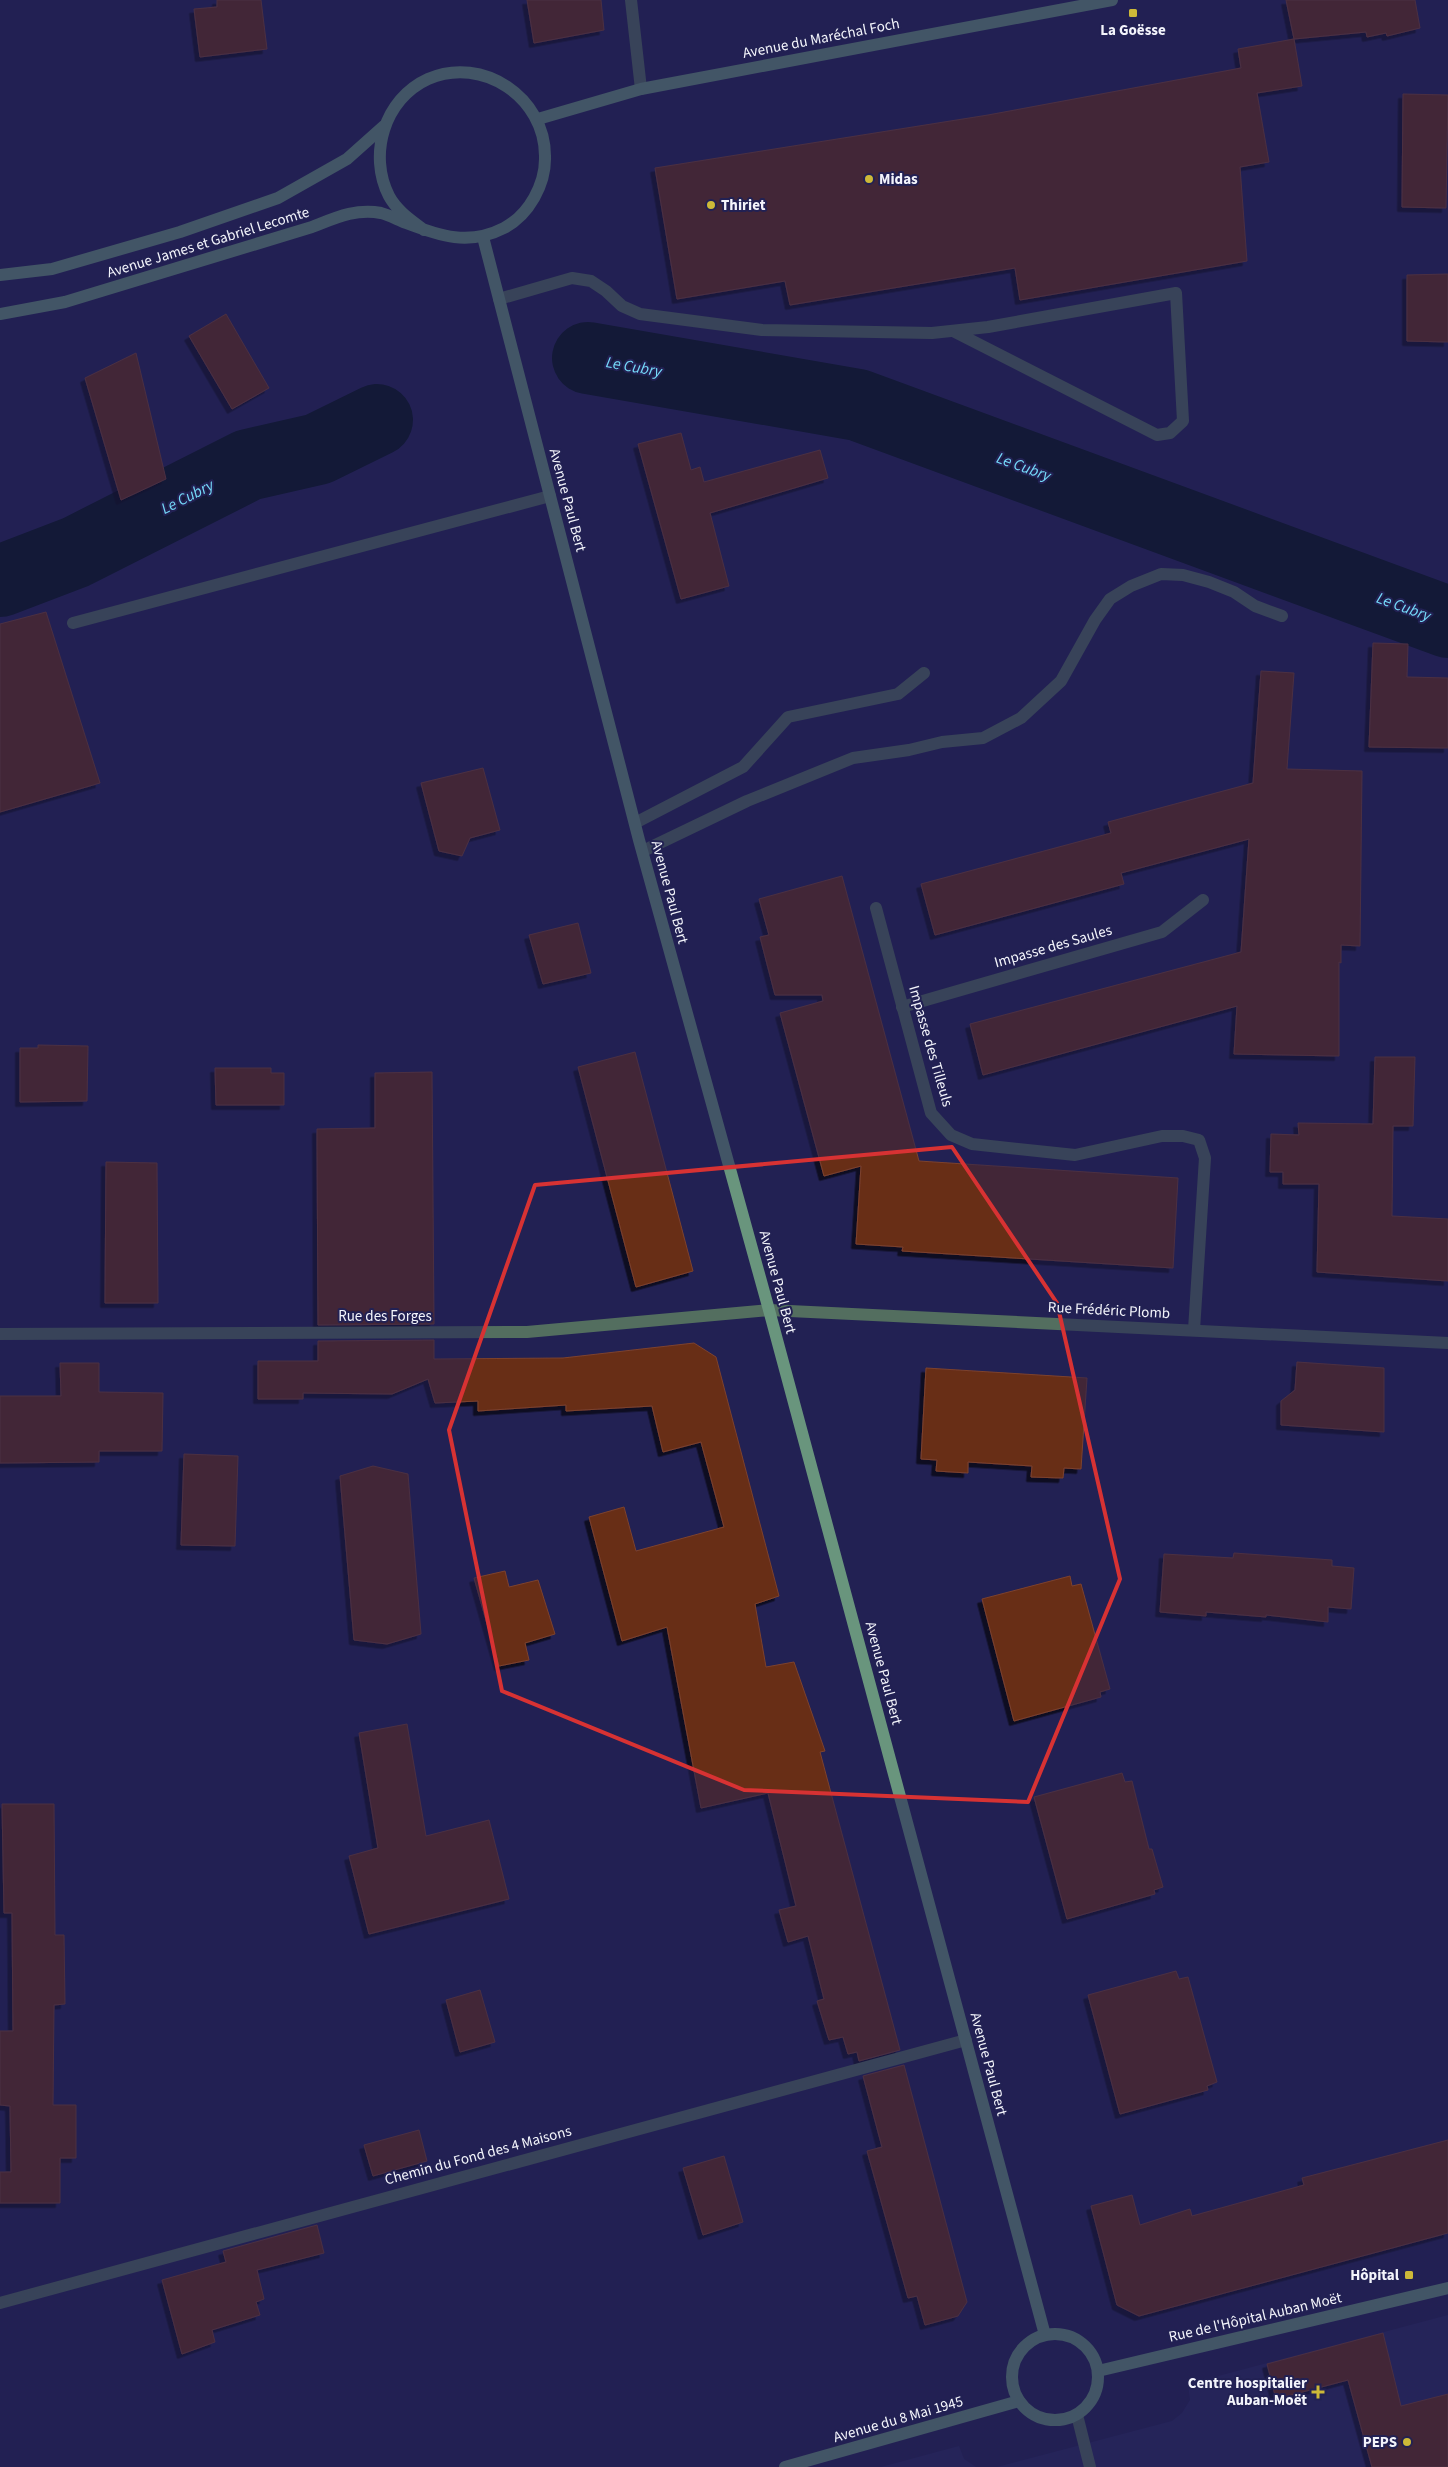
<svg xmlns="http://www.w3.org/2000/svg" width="1448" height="2467" font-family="'Source Sans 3',sans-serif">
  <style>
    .built { fill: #292861 }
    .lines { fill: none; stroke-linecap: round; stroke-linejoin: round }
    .river { stroke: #001016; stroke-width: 72 }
    .building { fill: #672d19; stroke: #7d422d; filter: url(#shadow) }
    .service { stroke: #536e5f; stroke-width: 12 }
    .minor { stroke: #536e5f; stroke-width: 12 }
    .secondary { stroke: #69957d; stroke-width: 12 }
    .marked { fill: none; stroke: #d73233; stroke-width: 4; stroke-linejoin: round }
    .poi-dot { fill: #cdb938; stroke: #222153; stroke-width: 2 }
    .labels { text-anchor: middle; stroke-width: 4; stroke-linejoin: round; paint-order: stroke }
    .poi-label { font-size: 15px; font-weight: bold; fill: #f3f4fb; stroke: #222153; text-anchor: end }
    .street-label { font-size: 15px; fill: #f3f4fb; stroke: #222153 }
    .water-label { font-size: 16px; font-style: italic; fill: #75daf9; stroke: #222153 }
  </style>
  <defs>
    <filter id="shadow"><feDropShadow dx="-4.5" dy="4.5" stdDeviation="0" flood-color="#0009"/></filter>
  </defs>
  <rect width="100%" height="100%" fill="#222153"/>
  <g class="built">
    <path d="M 1448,2315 L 1448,2467 L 997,2467 L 1172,2421 L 1182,2413 L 1190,2400 L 1188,2384 Z"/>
    <path d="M 959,2446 L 964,2459 L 976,2467 L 881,2467 Z"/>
  </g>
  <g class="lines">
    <g class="river">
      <path d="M 588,358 L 858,405 L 1448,622"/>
      <path d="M 0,581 L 76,552 L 248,465 L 318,449 L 377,420"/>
    </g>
  </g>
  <g class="building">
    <path d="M 217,0 L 261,0 L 267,49 L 200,57 L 194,9 L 217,7 Z"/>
    <path d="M 527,0 L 601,0 L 604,30 L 534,43 Z"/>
    <path d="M 1286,0 L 1415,0 L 1420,28 L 1387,36 L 1386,33 L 1367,37 L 1366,32 L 1294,39 Z"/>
    <path d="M 1294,39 L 1302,86 L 1257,93 L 1269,162 L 1240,167 L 1247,261 L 1020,300 L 1015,268 L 790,305 L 785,281 L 677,299 L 655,168 L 988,115 L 1241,68 L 1238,49 Z"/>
    <path d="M 1403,94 L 1448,95 L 1446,208 L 1402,207 Z"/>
    <path d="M 1448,274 L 1448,342 L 1407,341 L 1407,275 Z"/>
    <path d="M 226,314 L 269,388 L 232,409 L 189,336 Z"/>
    <path d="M 136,353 L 166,479 L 121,500 L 85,378 Z"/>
    <path d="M 681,433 L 691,470 L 700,467 L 704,482 L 820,450 L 828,478 L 710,513 L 729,586 L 681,599 L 638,444 Z"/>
    <path d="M 46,612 L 100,783 L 0,812 L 0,624 Z"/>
    <path d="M 1373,643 L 1408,644 L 1407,677 L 1448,678 L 1448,748 L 1369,747 Z"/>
    <path d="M 1261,671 L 1294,673 L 1287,769 L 1362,771 L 1360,946 L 1341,945 L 1341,963 L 1339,962 L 1339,1056 L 1234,1054 L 1237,1006 L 983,1075 L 970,1024 L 1241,952 L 1249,839 L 1121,873 L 1124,884 L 935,935 L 921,884 L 1111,833 L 1108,822 L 1253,783 Z"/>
    <path d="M 483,768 L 500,830 L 470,838 L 462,856 L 439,851 L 421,783 Z"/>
    <path d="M 842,876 L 919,1161 L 1178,1178 L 1173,1268 L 902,1251 L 903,1247 L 856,1244 L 861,1166 L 824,1176 L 780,1013 L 823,1001 L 822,995 L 775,995 L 760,937 L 769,935 L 759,899 Z"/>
    <path d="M 578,923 L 591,973 L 543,984 L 529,935 Z"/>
    <path d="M 38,1045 L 88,1046 L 87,1101 L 20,1102 L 20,1048 L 38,1048 Z"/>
    <path d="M 635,1052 L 693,1271 L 636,1287 L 578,1067 Z"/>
    <path d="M 1375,1057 L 1415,1057 L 1413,1126 L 1393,1126 L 1392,1216 L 1448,1219 L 1448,1281 L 1317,1272 L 1319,1184 L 1283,1184 L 1283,1172 L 1270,1172 L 1271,1134 L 1299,1135 L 1298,1123 L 1373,1124 Z"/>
    <path d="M 215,1068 L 271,1068 L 271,1073 L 284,1073 L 284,1105 L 216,1105 Z"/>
    <path d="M 432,1072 L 434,1324 L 318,1325 L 317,1129 L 375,1128 L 375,1073 Z"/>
    <path d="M 106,1162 L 157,1163 L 158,1303 L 105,1303 Z"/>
    <path d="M 434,1340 L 434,1359 L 563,1358 L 694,1343 L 716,1357 L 779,1596 L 755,1604 L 766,1667 L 794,1662 L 825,1751 L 820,1752 L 900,2050 L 859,2061 L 857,2052 L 848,2054 L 843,2037 L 829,2040 L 817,2001 L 824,1999 L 808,1936 L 788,1942 L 779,1910 L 796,1906 L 768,1793 L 701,1808 L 667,1627 L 622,1641 L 589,1517 L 624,1507 L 636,1551 L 724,1527 L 701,1442 L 663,1452 L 652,1406 L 566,1411 L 566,1405 L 478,1411 L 478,1401 L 435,1403 L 428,1379 L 392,1394 L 303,1393 L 303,1399 L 258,1399 L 258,1361 L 318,1361 L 318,1341 Z"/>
    <path d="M 1297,1362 L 1384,1368 L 1384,1432 L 1281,1425 L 1281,1401 L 1295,1390 Z"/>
    <path d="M 60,1363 L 99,1363 L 99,1392 L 163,1393 L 162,1451 L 99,1451 L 99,1462 L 0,1463 L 0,1396 L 61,1396 Z"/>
    <path d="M 926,1368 L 1087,1378 L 1081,1469 L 1064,1468 L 1063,1478 L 1031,1477 L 1032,1466 L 968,1462 L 968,1473 L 936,1471 L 937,1460 L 921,1459 Z"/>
    <path d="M 184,1454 L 238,1456 L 235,1546 L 181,1545 Z"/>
    <path d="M 373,1466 L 408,1474 L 421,1634 L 387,1644 L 354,1640 L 340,1476 Z"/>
    <path d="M 1234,1553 L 1332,1560 L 1332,1566 L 1354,1568 L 1351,1609 L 1328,1607 L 1328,1622 L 1266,1615 L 1266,1617 L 1206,1612 L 1206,1616 L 1160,1612 L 1164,1554 L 1233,1558 Z"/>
    <path d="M 505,1571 L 509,1587 L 538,1580 L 555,1634 L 525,1643 L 529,1660 L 499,1666 L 474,1578 Z"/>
    <path d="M 1070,1576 L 1072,1586 L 1081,1584 L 1110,1689 L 1100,1692 L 1101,1697 L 1014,1721 L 982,1599 Z"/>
    <path d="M 407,1724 L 426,1836 L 489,1820 L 509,1899 L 369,1934 L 349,1856 L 378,1848 L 359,1733 Z"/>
    <path d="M 1122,1773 L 1125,1782 L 1132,1781 L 1149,1849 L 1152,1849 L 1163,1887 L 1154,1890 L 1155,1894 L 1067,1919 L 1034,1797 Z"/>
    <path d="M 2,1804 L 54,1804 L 55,1935 L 64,1935 L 65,2004 L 54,2005 L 53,2105 L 76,2105 L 76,2158 L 60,2158 L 60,2203 L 0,2203 L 0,2172 L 11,2172 L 10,2106 L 0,2105 L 0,2031 L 13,2031 L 12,1913 L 4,1913 Z"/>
    <path d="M 1176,1971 L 1179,1979 L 1188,1977 L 1217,2082 L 1207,2086 L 1208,2090 L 1120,2114 L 1088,1995 Z"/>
    <path d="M 480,1990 L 495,2042 L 460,2052 L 446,2000 Z"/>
    <path d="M 904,2065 L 967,2302 L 958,2316 L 925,2325 L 917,2296 L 908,2298 L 867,2151 L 882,2147 L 863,2076 Z"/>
    <path d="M 419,2130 L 427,2161 L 373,2176 L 364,2145 Z"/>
    <path d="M 1448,2140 L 1448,2233 L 1139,2316 L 1117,2305 L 1091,2206 L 1132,2195 L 1140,2225 L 1190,2209 L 1192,2216 L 1304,2185 L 1302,2178 Z"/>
    <path d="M 724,2156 L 743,2222 L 703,2235 L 683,2168 Z"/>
    <path d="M 317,2225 L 324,2253 L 257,2270 L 264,2299 L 256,2302 L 260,2315 L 212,2330 L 215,2342 L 182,2354 L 162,2280 L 226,2262 L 223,2251 Z"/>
    <path d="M 1383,2333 L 1401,2406 L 1448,2394 L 1448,2467 L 1372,2467 L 1348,2380 L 1276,2399 L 1267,2364 Z"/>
  </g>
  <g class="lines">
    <g class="service">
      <path d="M 499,299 L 572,278 L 591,281 L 606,291 L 622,306 L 640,314 L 762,330 L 932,333 L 988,327 L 1176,293 L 1183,421 L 1170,433 L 1157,435 L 953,331"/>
      <path d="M 73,623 L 550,496"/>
      <path d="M 635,823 L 743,767 L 788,717 L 898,694 L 924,673"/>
      <path d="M 643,851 L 747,801 L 853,758 L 909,750 L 942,742 L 983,738 L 1021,718 L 1061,681 L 1095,620 L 1110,599 L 1131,586 L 1161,574 L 1183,575 L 1209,582 L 1234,592 L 1255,606 L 1282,616"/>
      <path d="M 876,908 L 931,1113 L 951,1135 L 972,1144 L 1075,1155 L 1162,1136 L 1183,1136 L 1199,1140 L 1205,1158 L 1194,1330"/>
      <path d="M 902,1007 L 1162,932 L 1203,900"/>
      <path d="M 0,2303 L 966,2040"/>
      <path d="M 1077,2415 L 1090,2467"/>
    </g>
    <g class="minor">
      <path d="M 631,0 L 641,89"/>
      <path d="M 0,1334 L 527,1332 L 769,1310 L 1448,1343"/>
    </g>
    <g class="secondary">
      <path d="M 538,119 L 641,89 L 1112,0"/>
      <path d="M 483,237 L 639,840 L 769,1310 L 1045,2335"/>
      <path d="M 0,275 L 52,269 L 180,232 L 278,198 L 347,159 L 384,126"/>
      <path d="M 0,314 L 65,302 L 312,227 C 335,218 356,208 381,213 C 389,215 398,220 406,223 C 440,236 469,246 504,228 C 529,215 546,184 545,156 C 545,98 483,55 428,79 C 384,99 368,155 389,196 C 397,211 411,220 424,230"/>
      <circle cx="1055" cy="2377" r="43"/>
      <path d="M 1098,2371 L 1448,2288"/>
      <path d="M 785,2467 L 1019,2401"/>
    </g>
  </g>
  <path d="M0 0H1448V2467H0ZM 952,1147 L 1057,1303 L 1120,1579 L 1028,1802 L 744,1790 L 502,1691 L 449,1430 L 535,1185 Z" fill="#222153" fill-opacity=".55" fill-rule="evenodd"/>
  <path class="marked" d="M 952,1147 L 1057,1303 L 1120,1579 L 1028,1802 L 744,1790 L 502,1691 L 449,1430 L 535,1185 Z"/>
  <g class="poi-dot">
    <rect x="1128" y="8" width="10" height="10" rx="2.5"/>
    <circle cx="869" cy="179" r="5"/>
    <circle cx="711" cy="205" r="5"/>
    <rect x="1404" y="2270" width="10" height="10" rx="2.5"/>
    <path d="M1315.5 2384.5h5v5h5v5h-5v5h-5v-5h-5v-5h5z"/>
    <circle cx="1407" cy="2442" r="5"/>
  </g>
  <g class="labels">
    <g class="poi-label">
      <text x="1133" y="35" text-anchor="middle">La Goësse</text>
      <text x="879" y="184" text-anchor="start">Midas</text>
      <text x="721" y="210" text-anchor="start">Thiriet</text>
      <text x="1399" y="2280">Hôpital</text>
      <text x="1307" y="2388">Centre hospitalier<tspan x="1307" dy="17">Auban-Moët</tspan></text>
      <text x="1397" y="2447">PEPS</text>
    </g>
    <g class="street-label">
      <text transform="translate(821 38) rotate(-11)" y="5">Avenue du Maréchal Foch</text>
      <text transform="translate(208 242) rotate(-17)" y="5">Avenue James et Gabriel Lecomte</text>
      <text transform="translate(568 500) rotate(75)" y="5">Avenue Paul Bert</text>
      <text transform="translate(670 892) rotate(75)" y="5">Avenue Paul Bert</text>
      <text transform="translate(1053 946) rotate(-16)" y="5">Impasse des Saules</text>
      <text transform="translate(931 1046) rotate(74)" y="5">Impasse des Tilleuls</text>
      <text transform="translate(778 1282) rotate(75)" y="5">Avenue Paul Bert</text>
      <text transform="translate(1109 1310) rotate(3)" y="5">Rue Frédéric Plomb</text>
      <text x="385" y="1321">Rue des Forges</text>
      <text transform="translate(884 1673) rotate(75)" y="5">Avenue Paul Bert</text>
      <text transform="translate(989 2064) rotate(75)" y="5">Avenue Paul Bert</text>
      <text transform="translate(478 2155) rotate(-15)" y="5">Chemin du Fond des 4 Maisons</text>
      <text transform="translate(1255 2317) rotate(-13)" y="5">Rue de l'Hôpital Auban Moët</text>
      <text transform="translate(898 2419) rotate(-16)" y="5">Avenue du 8 Mai 1945</text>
    </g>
    <g class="water-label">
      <text transform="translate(634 366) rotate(10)" y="6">Le Cubry</text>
      <text transform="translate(1024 466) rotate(20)" y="6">Le Cubry</text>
      <text transform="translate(187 496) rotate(-27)" y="6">Le Cubry</text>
      <text transform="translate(1404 606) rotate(20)" y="6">Le Cubry</text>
    </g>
  </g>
</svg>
